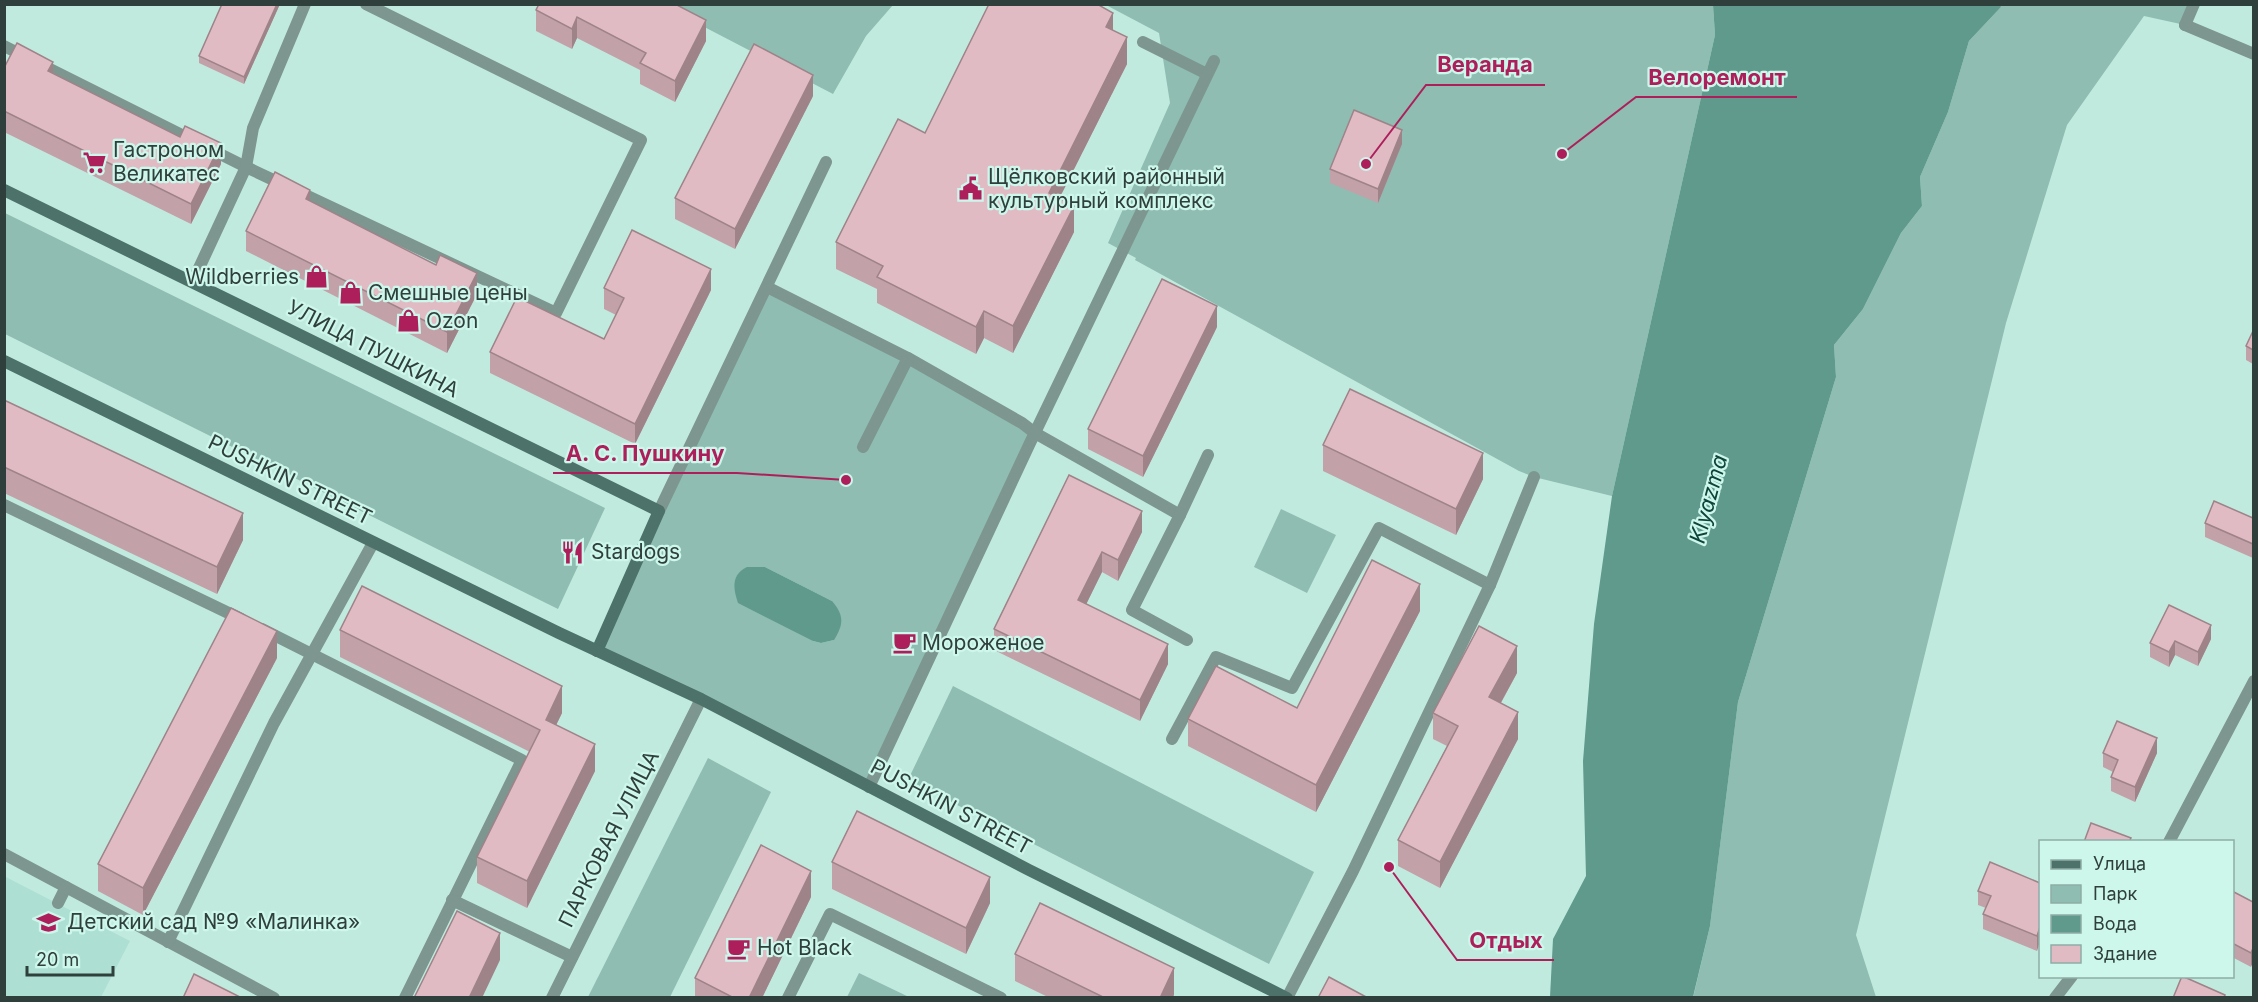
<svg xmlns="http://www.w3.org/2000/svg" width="2258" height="1002" font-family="Inter,sans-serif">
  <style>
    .built { fill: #ade0d3 }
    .green { fill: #8fbdb1; fill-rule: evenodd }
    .water { fill: #5f9a8c }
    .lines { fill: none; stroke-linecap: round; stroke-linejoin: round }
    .lane { stroke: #7d968f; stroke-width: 12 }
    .street { stroke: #7d968f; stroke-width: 12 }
    .secondary { stroke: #4d7269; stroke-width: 12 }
    .wall { fill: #c2a1a9 }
    .shaded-wall { fill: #9e8389 }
    .building { fill: #e1bbc4; stroke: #9e8389; stroke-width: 1.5 }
    .labels { text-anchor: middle; stroke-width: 4.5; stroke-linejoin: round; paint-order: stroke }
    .poi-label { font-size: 21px; fill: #2f3f3b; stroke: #cef7ec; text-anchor: start }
    .street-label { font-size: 21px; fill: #2f3f3b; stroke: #cef7ec }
    .water-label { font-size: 22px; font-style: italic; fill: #0d4339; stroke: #cef7ec }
    .leader { fill: none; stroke: #ad1f5b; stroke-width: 2 }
    .callout-dot { fill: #ad1f5b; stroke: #cef7ec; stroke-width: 2 }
    .callout-label { font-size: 22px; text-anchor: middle; font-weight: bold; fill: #ad1f5b; stroke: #cef7ec; stroke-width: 4.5; stroke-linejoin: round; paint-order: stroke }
  </style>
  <rect width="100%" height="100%" fill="#c1eadf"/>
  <path class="built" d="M 4,876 L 130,941 L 101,997 L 5,997 Z"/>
  <g class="green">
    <path d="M 662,5 L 893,5 L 866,36 L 833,94 Z"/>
    <path d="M 1106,5 L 1713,5 L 1715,35 L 1612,496 L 1534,477 L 1519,471 L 1135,260 L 1136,258 L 1108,243 L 1170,103 L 1159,33 Z"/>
    <path d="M 2000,5 L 2194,5 L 2185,25 L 2144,16 L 2067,125 L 2006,323 L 1856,935 L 1876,997 L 1693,998 L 1710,926 L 1738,702 L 1836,377 L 1834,345 L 1863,309 L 1901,233 L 1922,206 L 1920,177 L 1948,112 L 1969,41 L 2001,7 Z"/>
    <path d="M 5,213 L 605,508 L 558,609 L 5,334 Z"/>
    <path d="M 767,287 L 1035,433 L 869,787 L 597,651 ZM 747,567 L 765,567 L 832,601 L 834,640 L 821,643 L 813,641 Z"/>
    <path d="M 1281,509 L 1336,535 L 1307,593 L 1254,567 Z"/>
    <path d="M 953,686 L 1314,872 L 1269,964 L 908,780 Z"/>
    <path d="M 708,758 L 771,792 L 670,997 L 588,997 Z"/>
    <path d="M 859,973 L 909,997 L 847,997 Z"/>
  </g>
  <g class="water">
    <path d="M 1713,5 L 2000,4 L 2001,7 L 1969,41 L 1948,112 L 1920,177 L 1922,206 L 1901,233 L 1863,309 L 1834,345 L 1836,377 L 1738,702 L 1710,926 L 1693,997 L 1550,997 L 1553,939 L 1586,876 L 1583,761 L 1594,624 L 1612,496 L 1715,35 Z"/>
    <path d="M 747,567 L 765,567 L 832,601 C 844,615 844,624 834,640 L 821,643 L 813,641 L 738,603 C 733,588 731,575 747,567 Z"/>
  </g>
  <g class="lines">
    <g class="lane">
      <path d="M 2185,25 L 2254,54"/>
      <path d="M 1143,42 L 1207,74"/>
      <path d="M 4,46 L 246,167 L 556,313 L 641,140 L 366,4"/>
      <path d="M 193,281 L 246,167 L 253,128 L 305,4"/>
      <path d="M 767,287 L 908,358 L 1022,423 L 1035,433 L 1180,515 L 1132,610 L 1187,640"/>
      <path d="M 4,505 L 241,619"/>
      <path d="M 1180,515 L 1208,455"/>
      <path d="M 262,629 L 522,760 L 405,998"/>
      <path d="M 1172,739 L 1216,657 L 1292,688 L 1379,528 L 1490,585"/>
      <path d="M 869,787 L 1030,443 L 1214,61"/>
      <path d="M 4,854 L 274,998"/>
      <path d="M 452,900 L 572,957"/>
      <path d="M 58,903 L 66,887"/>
      <path d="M 168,942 L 274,723 L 373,543"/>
      <path d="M 788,998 L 830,914 L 1001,998"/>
      <path d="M 1287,998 L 1353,871 L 1490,585 L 1534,477"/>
    </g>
    <g class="street">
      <path d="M 2185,25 L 2194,4"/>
      <path d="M 863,447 L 908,358"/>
      <path d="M 659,511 L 826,162"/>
      <path d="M 2169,842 L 2254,681"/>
      <path d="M 552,998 L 701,699"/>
      <path d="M 2055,998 L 2072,976"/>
    </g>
    <g class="secondary">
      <path d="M 4,190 L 659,511 L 597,651"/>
      <path d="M 4,361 L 559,633 L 701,699 L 1029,870 L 1287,998"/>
    </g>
  </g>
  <g class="wall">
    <path d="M 280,4 L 244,84 L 199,63 L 199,56 Z"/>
    <path d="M 539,4 L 706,41 L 675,102 L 640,84 L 640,70 L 577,38 L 572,49 L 536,31 L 536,10 Z"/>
    <path d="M 1113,30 L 1127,64 L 1059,198 L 1074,232 L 1013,353 L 984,338 L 976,354 L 877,303 L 877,289 L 836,269 L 836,242 L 925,133 Z"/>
    <path d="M 4,68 L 53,73 L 221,164 L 191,224 L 4,132 Z"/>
    <path d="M 813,96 L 735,249 L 675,219 L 675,198 Z"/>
    <path d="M 1402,144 L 1378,203 L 1330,183 L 1330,169 Z"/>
    <path d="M 310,201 L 477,294 L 447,353 L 246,251 L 246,231 Z"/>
    <path d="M 604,288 L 711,290 L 635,444 L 490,373 L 490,352 L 604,339 L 616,315 L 604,309 Z"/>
    <path d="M 1217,327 L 1143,477 L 1088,449 L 1088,429 Z"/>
    <path d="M 2253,331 L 2253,364 L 2246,360 L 2246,346 Z"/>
    <path d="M 4,400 L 243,540 L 217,594 L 4,493 Z"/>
    <path d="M 1323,445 L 1483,479 L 1456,535 L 1323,471 Z"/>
    <path d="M 1069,475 L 1142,532 L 1118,581 L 1102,572 L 1086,604 L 1168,664 L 1140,721 L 994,650 L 994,629 Z"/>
    <path d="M 2253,518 L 2253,558 L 2205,537 L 2205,523 Z"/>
    <path d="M 1420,611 L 1316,812 L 1188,746 L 1188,719 L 1297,708 Z"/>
    <path d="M 340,630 L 562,713 L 556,725 L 595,771 L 527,908 L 477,883 L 477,857 L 530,752 L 340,657 Z"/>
    <path d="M 2211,639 L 2198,666 L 2175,655 L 2169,667 L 2150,657 L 2150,643 Z"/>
    <path d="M 277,658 L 143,915 L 98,891 L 98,864 Z"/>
    <path d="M 1517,673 L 1501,703 L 1518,739 L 1440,888 L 1398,866 L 1398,840 L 1447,746 L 1433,739 L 1433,713 Z"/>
    <path d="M 2103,753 L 2157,753 L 2135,802 L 2111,791 L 2111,777 L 2113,772 L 2103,767 Z"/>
    <path d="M 832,862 L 990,903 L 966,954 L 832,889 Z"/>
    <path d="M 2040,883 L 2037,951 L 1983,929 L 1983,914 L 1986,908 L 1978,905 L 1978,891 Z"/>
    <path d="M 2232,891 L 2253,902 L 2251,967 L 2232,957 Z"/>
    <path d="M 811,897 L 762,998 L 695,998 L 695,978 Z"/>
    <path d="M 1015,954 L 1174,994 L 1173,998 L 1050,998 L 1015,981 Z"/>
  </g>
  <g class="shaded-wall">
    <path d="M 277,4 L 280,4 L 244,84 L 244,77 Z"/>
    <path d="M 1113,13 L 1113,39 L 1106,27 Z"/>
    <path d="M 577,17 L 577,38 L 572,49 L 572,29 Z"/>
    <path d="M 706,20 L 706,41 L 675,102 L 675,81 Z"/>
    <path d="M 1127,37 L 1127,64 L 1049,219 L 1049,193 Z"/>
    <path d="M 53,62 L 53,82 L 48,71 Z"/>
    <path d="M 813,75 L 813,96 L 735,249 L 735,229 Z"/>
    <path d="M 1402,130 L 1402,144 L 1378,203 L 1378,189 Z"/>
    <path d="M 221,143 L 221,164 L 191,224 L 191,204 Z"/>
    <path d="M 310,190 L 310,211 L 306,199 Z"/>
    <path d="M 1074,206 L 1074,232 L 1013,353 L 1013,326 Z"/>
    <path d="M 711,269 L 711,290 L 635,444 L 635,424 Z"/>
    <path d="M 477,273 L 477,294 L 447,353 L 447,332 Z"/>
    <path d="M 1217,306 L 1217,327 L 1143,477 L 1143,456 Z"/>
    <path d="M 984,311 L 984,338 L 976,354 L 976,327 Z"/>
    <path d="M 1483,453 L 1483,479 L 1456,535 L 1456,509 Z"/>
    <path d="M 1142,511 L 1142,532 L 1118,581 L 1118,560 Z"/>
    <path d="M 243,513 L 243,540 L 217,594 L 217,567 Z"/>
    <path d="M 1102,552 L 1102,572 L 1078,621 L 1078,600 Z"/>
    <path d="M 1420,584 L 1420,611 L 1316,812 L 1316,785 Z"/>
    <path d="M 2211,625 L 2211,639 L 2198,666 L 2198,652 Z"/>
    <path d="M 277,631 L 277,658 L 143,915 L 143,888 Z"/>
    <path d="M 2175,641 L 2175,655 L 2169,667 L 2169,652 Z"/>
    <path d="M 1168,644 L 1168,664 L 1140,721 L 1140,700 Z"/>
    <path d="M 1517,646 L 1517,673 L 1489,724 L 1489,697 Z"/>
    <path d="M 562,686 L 562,713 L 546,746 L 546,720 Z"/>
    <path d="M 1518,712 L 1518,739 L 1440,888 L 1440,862 Z"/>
    <path d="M 2157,738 L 2157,753 L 2135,802 L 2135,787 Z"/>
    <path d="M 595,744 L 595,771 L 527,908 L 527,881 Z"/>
    <path d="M 811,871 L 811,897 L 762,998 L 749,998 Z"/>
    <path d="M 990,877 L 990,903 L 966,954 L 966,928 Z"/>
    <path d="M 2040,927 L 2040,941 L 2037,951 L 2037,936 Z"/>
    <path d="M 500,933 L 500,960 L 482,998 L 469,998 Z"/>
    <path d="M 2253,948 L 2253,962 L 2251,967 L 2251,953 Z"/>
    <path d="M 1174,968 L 1174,994 L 1173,998 L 1160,998 Z"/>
  </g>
  <g class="building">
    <path d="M 222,4 L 277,4 L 244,77 L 199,56 Z"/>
    <path d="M 539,4 L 675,4 L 706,20 L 675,81 L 640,63 L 646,53 L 577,17 L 572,29 L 536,10 Z"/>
    <path d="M 989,4 L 1097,4 L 1113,13 L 1106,27 L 1127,37 L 1049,193 L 1074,206 L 1013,326 L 984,311 L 976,327 L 877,277 L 883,266 L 836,242 L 898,119 L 925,133 Z"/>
    <path d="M 17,43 L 53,62 L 48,71 L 180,137 L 185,126 L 221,143 L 191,204 L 4,111 L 4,68 Z"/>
    <path d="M 754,44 L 813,75 L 735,229 L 675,198 Z"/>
    <path d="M 1354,110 L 1402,130 L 1378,189 L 1330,169 Z"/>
    <path d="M 275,172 L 310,190 L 306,199 L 436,265 L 440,255 L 477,273 L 447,332 L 246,231 Z"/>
    <path d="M 632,230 L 711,269 L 635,424 L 490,352 L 517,297 L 604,339 L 624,298 L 604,288 Z"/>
    <path d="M 1162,279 L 1217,306 L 1143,456 L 1088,429 Z"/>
    <path d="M 2253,331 L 2253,350 L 2246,346 Z"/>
    <path d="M 1350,389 L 1483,453 L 1456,509 L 1323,445 Z"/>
    <path d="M 4,400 L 243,513 L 217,567 L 4,467 Z"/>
    <path d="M 1069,475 L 1142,511 L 1118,560 L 1102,552 L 1078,600 L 1168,644 L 1140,700 L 994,629 Z"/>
    <path d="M 2214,501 L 2253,518 L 2253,544 L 2205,523 Z"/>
    <path d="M 1372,560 L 1420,584 L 1316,785 L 1188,719 L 1216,666 L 1297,708 Z"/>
    <path d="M 362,586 L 562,686 L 546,720 L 595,744 L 527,881 L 477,857 L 540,730 L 340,630 Z"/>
    <path d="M 2169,605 L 2211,625 L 2198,652 L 2175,641 L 2169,652 L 2150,643 Z"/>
    <path d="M 231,608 L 277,631 L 143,888 L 98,864 Z"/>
    <path d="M 1479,626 L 1517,646 L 1489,697 L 1518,712 L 1440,862 L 1398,840 L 1458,726 L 1433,713 Z"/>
    <path d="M 2117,721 L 2157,738 L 2135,787 L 2111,777 L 2118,760 L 2103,753 Z"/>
    <path d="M 857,811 L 990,877 L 966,928 L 832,862 Z"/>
    <path d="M 2091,823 L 2131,838 L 2129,842 L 2084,842 Z"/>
    <path d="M 761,845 L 811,871 L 749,998 L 734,998 L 695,978 Z"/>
    <path d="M 1990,862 L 2040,883 L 2040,927 L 2037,936 L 1983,914 L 1991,896 L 1978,891 Z"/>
    <path d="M 2232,891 L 2253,902 L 2253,948 L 2251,953 L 2232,943 Z"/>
    <path d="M 1040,903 L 1174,968 L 1160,998 L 1105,998 L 1015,954 Z"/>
    <path d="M 457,911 L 500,933 L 469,998 L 414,998 Z"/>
    <path d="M 194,974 L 240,997 L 240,998 L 183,998 Z"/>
    <path d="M 2182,976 L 2225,995 L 2224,998 L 2173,998 Z"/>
    <path d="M 1329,977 L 1368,998 L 1318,998 Z"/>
  </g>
  <defs>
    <symbol id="supermarket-bare" viewBox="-9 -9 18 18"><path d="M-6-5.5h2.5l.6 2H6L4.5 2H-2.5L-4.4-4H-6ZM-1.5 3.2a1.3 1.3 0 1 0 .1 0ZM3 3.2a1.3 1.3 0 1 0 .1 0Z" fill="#ad1f5b" stroke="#cef7ec" stroke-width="2.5" paint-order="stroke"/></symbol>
    <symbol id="civic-bare" viewBox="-9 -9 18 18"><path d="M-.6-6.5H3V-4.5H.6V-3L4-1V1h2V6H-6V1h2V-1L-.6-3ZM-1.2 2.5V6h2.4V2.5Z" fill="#ad1f5b" stroke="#cef7ec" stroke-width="2.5" paint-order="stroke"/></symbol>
    <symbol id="shop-bare" viewBox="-9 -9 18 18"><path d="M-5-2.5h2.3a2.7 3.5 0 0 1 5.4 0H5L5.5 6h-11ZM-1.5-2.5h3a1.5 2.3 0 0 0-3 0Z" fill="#ad1f5b" stroke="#cef7ec" stroke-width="2.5" paint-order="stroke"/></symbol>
    <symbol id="restaurant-bare" viewBox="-9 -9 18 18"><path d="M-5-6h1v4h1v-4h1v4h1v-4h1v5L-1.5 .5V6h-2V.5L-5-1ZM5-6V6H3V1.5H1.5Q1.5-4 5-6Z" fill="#ad1f5b" stroke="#cef7ec" stroke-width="2.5" paint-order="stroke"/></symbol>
    <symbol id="cafe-bare" viewBox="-9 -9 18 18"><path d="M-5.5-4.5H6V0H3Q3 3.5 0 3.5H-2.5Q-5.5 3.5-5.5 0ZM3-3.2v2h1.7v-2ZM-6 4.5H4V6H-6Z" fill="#ad1f5b" stroke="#cef7ec" stroke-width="2.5" paint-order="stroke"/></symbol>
    <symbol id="school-bare" viewBox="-9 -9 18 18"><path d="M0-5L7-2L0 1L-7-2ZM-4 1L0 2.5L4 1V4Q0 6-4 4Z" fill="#ad1f5b" stroke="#cef7ec" stroke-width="2.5" paint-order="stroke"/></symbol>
  </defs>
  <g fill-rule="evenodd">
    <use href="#supermarket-bare" x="78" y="146" width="33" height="33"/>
    <use href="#civic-bare" x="954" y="172" width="33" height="33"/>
    <use href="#shop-bare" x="300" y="260" width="33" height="33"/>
    <use href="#shop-bare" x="334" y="276" width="33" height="33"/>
    <use href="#shop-bare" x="392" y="304" width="33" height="33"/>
    <use href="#restaurant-bare" x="556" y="536" width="33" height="33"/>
    <use href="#cafe-bare" x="888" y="626" width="33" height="33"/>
    <use href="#school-bare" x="32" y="906" width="33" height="33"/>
    <use href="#cafe-bare" x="722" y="932" width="33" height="33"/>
  </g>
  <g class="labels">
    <g class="poi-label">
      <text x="113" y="157">Гастроном<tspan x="113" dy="24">Великатес</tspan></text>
      <text x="988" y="184">Щёлковский районный<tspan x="988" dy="24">культурный комплекс</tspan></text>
      <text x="299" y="284" text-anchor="end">Wildberries</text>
      <text x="368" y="300">Смешные цены</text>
      <text x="426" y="328">Ozon</text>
      <text x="591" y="559">Stardogs</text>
      <text x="922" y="650">Мороженое</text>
      <text x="67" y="929">Детский сад №9 «Малинка»</text>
      <text x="757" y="955">Hot Black</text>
    </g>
    <g class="street-label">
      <text transform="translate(373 349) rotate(27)" y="7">УЛИЦА ПУШКИНА</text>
      <text transform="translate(290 480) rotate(26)" y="7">PUSHKIN STREET</text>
      <text transform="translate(951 807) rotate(28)" y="7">PUSHKIN STREET</text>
      <text transform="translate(609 839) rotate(-63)" y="7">ПАРКОВАЯ УЛИЦА</text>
    </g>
    <g class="water-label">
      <text transform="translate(1708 499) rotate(-75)" y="8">Klyazma</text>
    </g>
  </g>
  <path class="leader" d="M1366 164L1426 85H1545M1562 154L1636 97H1797M846 480L737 473H553M1389 867L1457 960H1554"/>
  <g class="callout-dot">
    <circle cx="1366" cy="164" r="6"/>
    <circle cx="1562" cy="154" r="6"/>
    <circle cx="846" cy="480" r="6"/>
    <circle cx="1389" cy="867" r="6"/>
  </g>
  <g class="callout-label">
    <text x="1485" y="72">Веранда</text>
    <text x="1717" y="85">Велоремонт</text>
    <text x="645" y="461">А. С. Пушкину</text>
    <text x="1506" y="948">Отдых</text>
  </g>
  <rect width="2258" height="1002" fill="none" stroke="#2f3f3b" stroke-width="12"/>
  <rect x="2039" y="840" width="195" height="138" fill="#cef7ec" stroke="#8eada5" stroke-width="1.5"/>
  <rect x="2051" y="860" width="30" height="9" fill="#4d7269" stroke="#8eada5" stroke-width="1.5"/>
  <text x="2093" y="870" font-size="18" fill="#2f3f3b">Улица</text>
  <rect x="2051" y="885" width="30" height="18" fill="#8fbdb1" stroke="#8eada5" stroke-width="1.5"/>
  <text x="2093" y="900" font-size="18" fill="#2f3f3b">Парк</text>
  <rect x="2051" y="915" width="30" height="18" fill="#5f9a8c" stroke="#8eada5" stroke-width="1.5"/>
  <text x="2093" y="930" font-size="18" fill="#2f3f3b">Вода</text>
  <rect x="2051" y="945" width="30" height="18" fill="#e1bbc4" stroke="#8eada5" stroke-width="1.5"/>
  <text x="2093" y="960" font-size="18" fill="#2f3f3b">Здание</text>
  <path d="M27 966v9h86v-9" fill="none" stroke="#2f3f3b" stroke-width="3"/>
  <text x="36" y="966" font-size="18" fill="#2f3f3b" stroke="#cef7ec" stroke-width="4.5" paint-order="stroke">20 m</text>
</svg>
